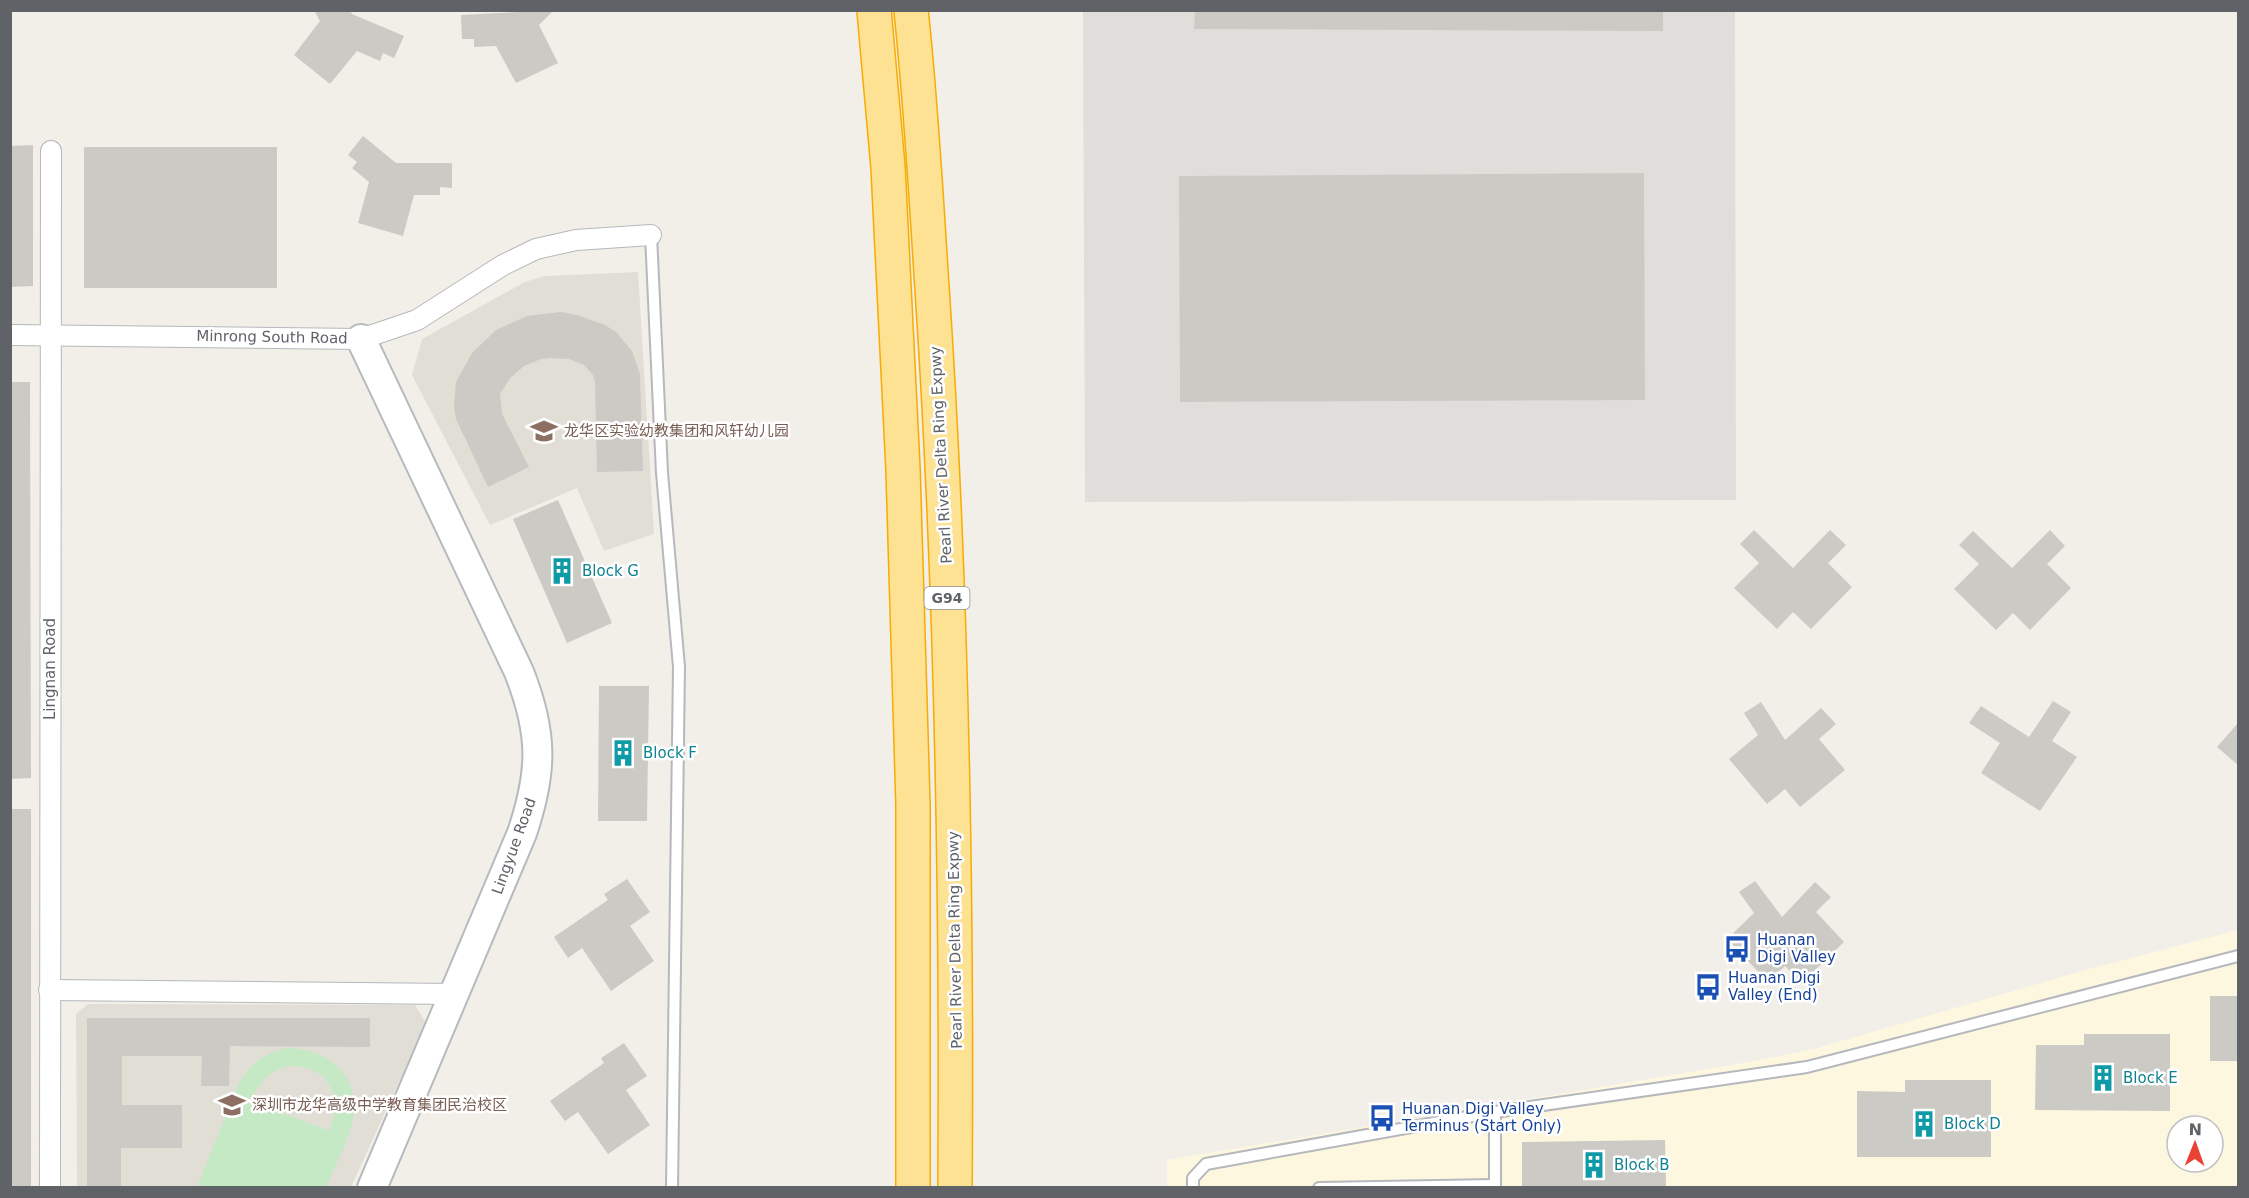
<svg xmlns="http://www.w3.org/2000/svg" width="2249" height="1198" font-family="'DejaVu Sans','Noto Sans SC',sans-serif">
  <style>
    .commercial { fill: #fef7e0; fill-rule: evenodd }
    .industrial { fill: #e0deda }
    .education { fill: #e1ded6 }
    .green { fill: #c5e8c5; fill-rule: evenodd }
    .building { fill: #cccac5 }
    .lines { fill: none; stroke-linecap: round; stroke-linejoin: round }
    .lane-casing { stroke: #b5b8bc; stroke-width: 14 }
    .street-casing { stroke: #b5b8bc; stroke-width: 22 }
    .secondary-casing { stroke: #b6babf; stroke-width: 32 }
    .highway-casing { stroke: #f9ab00; stroke-width: 36 }
    .lane { stroke: #fff; stroke-width: 10 }
    .street { stroke: #fff; stroke-width: 20 }
    .secondary { stroke: #fff; stroke-width: 28 }
    .highway { stroke: #fde293; stroke-width: 33 }
    .labels { text-anchor: middle; stroke-width: 5; stroke-linejoin: round; paint-order: stroke }
    .shield { fill: #fff; stroke: #8f9295; stroke-width: 1.5 }
    .shield-label { font-size: 14px; font-weight: bold; fill: #5f6368 }
    .street-label { font-size: 15px; fill: #5f6368; stroke: #fff }
    .education-label { font-size: 15px; fill: #785e54; stroke: #fff; text-anchor: start }
    .culture-label { font-size: 15px; fill: #0d838f; stroke: #fff; text-anchor: start }
    .transit-label { font-size: 15px; fill: #164399; stroke: #fff; text-anchor: start }
  </style>
  <rect width="100%" height="100%" fill="#f1efe8"/>
  <path class="commercial" d="M 2238,930 L 2238,1187 L 1167,1188 L 1167,1160 L 1749,1062 L 1814,1049 L 2089,969 ZM 2177,1126 L 2213,1126 L 2213,1162 L 2177,1162 Z"/>
  <path class="industrial" d="M 1083,11 L 1735,11 L 1736,500 L 1085,502 Z"/>
  <g class="education">
    <path d="M 638,272 L 654,534 L 604,551 L 577,488 L 490,525 L 412,375 L 422,339 L 525,282 L 545,276 Z"/>
    <path d="M 88,1004 L 415,1005 L 426,1023 L 351,1187 L 77,1188 L 76,1014 Z"/>
  </g>
  <path class="green" d="M 286,1048 C 324,1048 358,1071 354,1113 C 351,1136 335,1166 326,1187 L 197,1187 L 239,1084 C 250,1063 264,1054 286,1048 ZM 288,1066 C 329,1065 344,1096 329,1131 L 252,1101 C 259,1082 269,1071 288,1066 Z"/>
  <g class="building">
    <path d="M 314,10 L 350,10 L 352,14 L 404,36 L 394,58 L 383,53 L 380,61 L 357,51 L 330,84 L 294,55 L 320,21 Z"/>
    <path d="M 516,10 L 554,10 L 539,25 L 558,63 L 516,83 L 496,46 L 474,47 L 474,39 L 462,39 L 461,15 L 518,12 Z"/>
    <path d="M 1195,10 L 1663,10 L 1663,31 L 1194,29 Z"/>
    <path d="M 363,136 L 396,163 L 452,163 L 452,188 L 440,187 L 440,195 L 414,195 L 403,236 L 358,223 L 369,182 L 352,168 L 357,162 L 348,155 Z"/>
    <path d="M 33,145 L 33,286 L 10,287 L 10,146 Z"/>
    <rect x="84" y="147" width="193" height="141"/>
    <path d="M 1644,173 L 1645,400 L 1180,402 L 1179,176 Z"/>
    <path d="M 561,312 L 577,315 L 605,325 L 616,332 L 632,351 L 640,374 L 643,471 L 597,472 L 595,382 L 593,375 L 584,365 L 569,359 L 550,358 L 541,359 L 524,366 L 510,378 L 500,394 L 502,414 L 529,467 L 488,487 L 456,419 L 454,407 L 456,382 L 472,353 L 496,330 L 527,316 Z"/>
    <path d="M 10,382 L 30,382 L 31,778 L 10,779 Z"/>
    <path d="M 558,500 L 612,623 L 567,643 L 513,519 Z"/>
    <path d="M 1754,530 L 1793,568 L 1830,530 L 1846,545 L 1828,563 L 1852,587 L 1811,629 L 1793,612 L 1777,629 L 1734,588 L 1759,563 L 1740,544 Z"/>
    <path d="M 2050,530 L 2065,546 L 2047,564 L 2071,588 L 2030,630 L 2013,613 L 1996,630 L 1954,589 L 1979,564 L 1959,545 L 1973,531 L 2012,568 Z"/>
    <path d="M 599,686 L 649,686 L 647,821 L 598,821 Z"/>
    <path d="M 2053,701 L 2071,712 L 2052,741 L 2077,757 L 2040,811 L 1981,773 L 2000,743 L 1969,723 L 1981,706 L 2029,737 Z"/>
    <path d="M 1761,702 L 1785,740 L 1821,708 L 1836,724 L 1819,739 L 1845,770 L 1800,807 L 1785,789 L 1767,804 L 1729,759 L 1758,735 L 1744,713 Z"/>
    <path d="M 2238,723 L 2238,765 L 2217,747 Z"/>
    <rect x="10" y="809" width="21" height="379"/>
    <path d="M 627,879 L 650,912 L 630,926 L 654,961 L 611,991 L 582,948 L 568,958 L 554,937 L 608,900 L 604,894 Z"/>
    <path d="M 1755,881 L 1782,917 L 1815,882 L 1831,897 L 1816,912 L 1844,942 L 1802,983 L 1785,966 L 1768,982 L 1727,939 L 1754,913 L 1739,892 Z"/>
    <rect x="2210" y="996" width="28" height="65"/>
    <path d="M 87,1018 L 370,1018 L 370,1047 L 230,1046 L 229,1086 L 201,1086 L 202,1056 L 122,1056 L 122,1105 L 182,1105 L 182,1148 L 121,1148 L 121,1188 L 87,1188 Z"/>
    <path d="M 2084,1034 L 2170,1034 L 2170,1111 L 2035,1110 L 2036,1045 L 2084,1045 Z"/>
    <path d="M 624,1043 L 647,1076 L 626,1090 L 650,1125 L 608,1154 L 578,1112 L 565,1121 L 550,1101 L 604,1063 L 601,1058 Z"/>
    <path d="M 1905,1080 L 1991,1080 L 1991,1157 L 1857,1157 L 1857,1091 L 1905,1092 Z"/>
    <path d="M 1665,1140 L 1666,1188 L 1522,1188 L 1522,1142 Z"/>
  </g>
  <g class="lines">
    <defs>
      <g id="lane">
        <path d="M 651,235 L 662,473 L 679,667 L 672,1188"/>
        <path d="M 1495,1112 L 1495,1188"/>
        <path d="M 1193,1188 L 1193,1178 L 1206,1164 L 1495,1112 L 1807,1067 L 2238,956"/>
        <path d="M 1319,1188 L 1495,1185"/>
      </g>
      <g id="street">
        <path d="M 10,335 L 361,339 L 417,320 L 503,265 L 536,249 L 576,240 L 651,235"/>
        <path d="M 49,990 L 455,994"/>
        <path d="M 50,1188 L 51,151"/>
      </g>
      <path id="secondary" d="M 361,339 L 519,672 C 543,733 543,771 522,833 L 372,1188"/>
      <g id="highway">
        <path d="M 874,10 L 888,167 L 903,469 L 913,805 L 913,1188"/>
        <path d="M 911,10 C 921,103 926,195 932,288 C 952,587 957,888 955,1188"/>
      </g>
    </defs>
    <use href="#lane" class="lane-casing"/>
    <use href="#street" class="street-casing"/>
    <use href="#secondary" class="secondary-casing"/>
    <use href="#highway" class="highway-casing"/>
    <use href="#lane" class="lane"/>
    <use href="#street" class="street"/>
    <use href="#secondary" class="secondary"/>
    <use href="#highway" class="highway"/>
  </g>
  <defs>
    <symbol id="school-bare" viewBox="-9 -9 18 18"><path d="M0-5L7-2L0 1L-7-2ZM-4 1L0 2.5L4 1V4Q0 6-4 4Z" fill="#8d6e63" stroke="#fff" stroke-width="2.5" paint-order="stroke"/></symbol>
    <symbol id="building-bare" viewBox="-9 -9 18 18"><path d="M-4-6H4V6H1V3H-1V6H-4ZM-2.5-4.3h1.7v1.8h-1.7ZM.8-4.3h1.7v1.8H.8ZM-2.5-1h1.7V.8h-1.7ZM.8-1h1.7V.8H.8Z" fill="#0f9aa8" stroke="#fff" stroke-width="2.5" paint-order="stroke"/></symbol>
    <symbol id="bus-bare" viewBox="-9 -9 18 18"><path d="M-5-6H5V4H4V6H2V4H-2V6H-4V4H-5ZM-3.5-4V0h7V-4ZM-3.5 1.2v1.5H-2V1.2ZM2 1.2v1.5H3.5V1.2Z" fill="#1a4fb4" stroke="#fff" stroke-width="2.5" paint-order="stroke"/></symbol>
  </defs>
  <g fill-rule="evenodd">
    <use href="#school-bare" x="525" y="412" width="38" height="38"/>
    <use href="#building-bare" x="543" y="552" width="38" height="38"/>
    <use href="#building-bare" x="604" y="734" width="38" height="38"/>
    <use href="#bus-bare" x="1718" y="930" width="38" height="38"/>
    <use href="#bus-bare" x="1689" y="968" width="38" height="38"/>
    <use href="#building-bare" x="2084" y="1059" width="38" height="38"/>
    <use href="#school-bare" x="213" y="1086" width="38" height="38"/>
    <use href="#bus-bare" x="1363" y="1099" width="38" height="38"/>
    <use href="#building-bare" x="1905" y="1105" width="38" height="38"/>
    <use href="#building-bare" x="1575" y="1146" width="38" height="38"/>
  </g>
  <g class="labels">
    <rect class="shield" x="924.5" y="587" width="45" height="22" rx="4.5"/>
    <g class="shield-label">
      <text x="947" y="603">G94</text>
    </g>
    <g class="street-label">
      <text transform="translate(272 337) rotate(1)" y="5">Minrong South Road</text>
      <text transform="translate(941 455) rotate(-93)" y="5">Pearl River Delta Ring Expwy</text>
      <text transform="translate(50 669) rotate(-90)" y="5">Lingnan Road</text>
      <text transform="translate(514 846) rotate(-70)" y="5">Lingyue Road</text>
      <text transform="translate(955 940) rotate(-91)" y="5">Pearl River Delta Ring Expwy</text>
    </g>
    <g class="education-label">
      <text x="564" y="436">龙华区实验幼教集团和风轩幼儿园</text>
      <text x="252" y="1110">深圳市龙华高级中学教育集团民治校区</text>
    </g>
    <g class="culture-label">
      <text x="582" y="576">Block G</text>
      <text x="643" y="758">Block F</text>
      <text x="2123" y="1083">Block E</text>
      <text x="1944" y="1129">Block D</text>
      <text x="1614" y="1170">Block B</text>
    </g>
    <g class="transit-label">
      <text x="1757" y="945">Huanan<tspan x="1757" dy="17">Digi Valley</tspan></text>
      <text x="1728" y="983">Huanan Digi<tspan x="1728" dy="17">Valley (End)</tspan></text>
      <text x="1402" y="1114">Huanan Digi Valley<tspan x="1402" dy="17">Terminus (Start Only)</tspan></text>
    </g>
  </g>
  <rect width="2249" height="1198" fill="none" stroke="#5f6368" stroke-width="24"/>
  <g transform="translate(2195 1144) rotate(1)"><circle r="28" fill="#ffffff" stroke="#bfc1c3" stroke-width="1.5"/>
  <path d="M0-4.5L10 22L0 15L-10 22Z" fill="#ea4335"/>
  <text y="-9" font-size="16" font-weight="bold" text-anchor="middle" fill="#5f6368">N</text>
  </g>
</svg>
